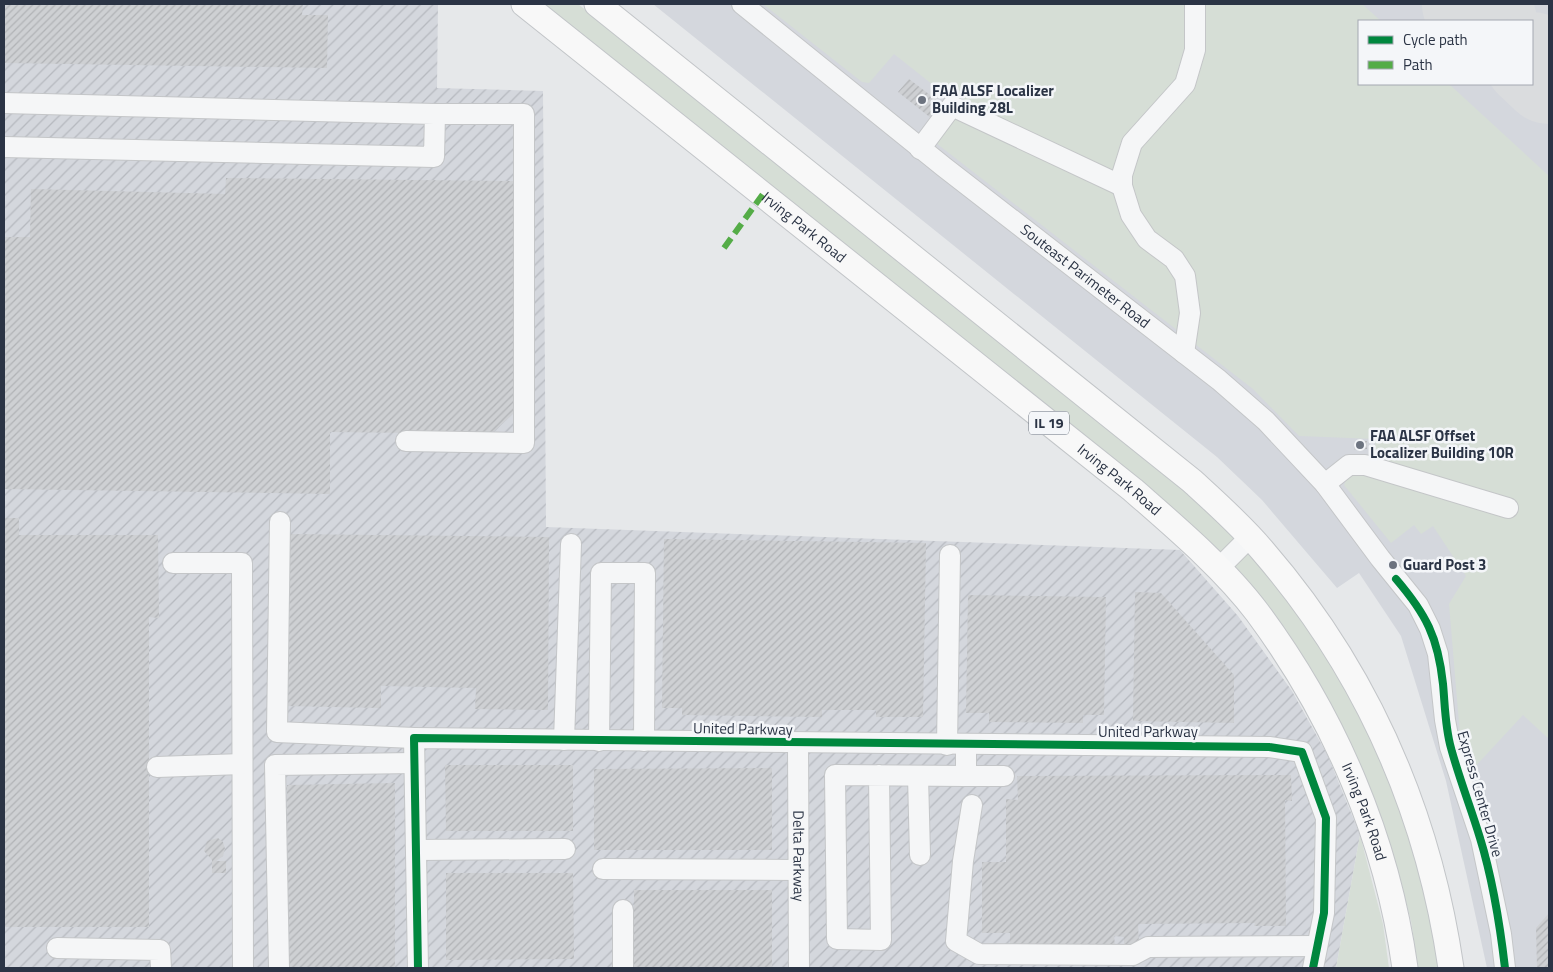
<svg xmlns="http://www.w3.org/2000/svg" width="1553" height="972" font-family="'Titillium Web',sans-serif">
  <style>
    .built { fill: #d4d7dd; fill-rule: evenodd }
    .industrial { fill: url(#industrial-furrows) }
    .grass { fill: #d6ded6 }
    .lines { fill: none; stroke-linecap: round; stroke-linejoin: round }
    .runway { stroke: #dadcde; stroke-width: 96 }
    .building { fill: url(#building-hatch) }
    .minor-casing { stroke: #c4c6c8; stroke-width: 22 }
    .major-casing { stroke: #c2c5c8; stroke-width: 27 }
    .minor { stroke: #f5f6f7; stroke-width: 20 }
    .major { stroke: #f8f8f8; stroke-width: 25 }
    .quiet { stroke: #54ac47; stroke-width: 6; stroke-dasharray: 12 6; stroke-linecap: butt }
    .cycleway-casing { stroke: #f4f6f9; stroke-width: 11 }
    .cycleway { stroke: #00873e; stroke-width: 8 }
    .poi-dot { fill: #6c737f; stroke: #f4f6f9; stroke-width: 2 }
    .labels { text-anchor: middle; stroke-width: 5; stroke-linejoin: round; paint-order: stroke }
    .shield { fill: #f4f6f9; stroke: #676e7b; stroke-width: 1 }
    .shield-label { font-size: 14px; font-weight: bold; fill: #2b3445 }
    .poi-label { font-size: 15px; font-weight: bold; fill: #2b3445; stroke: #f4f6f9; text-anchor: start }
    .street-label { font-size: 15px; fill: #2b3445; stroke: #f4f6f9 }
  </style>
  <defs>
    <pattern id="industrial-furrows" width="10" height="10" patternUnits="userSpaceOnUse" patternTransform="scale(1.25)"><rect width="10" height="10" fill="#d4d7dd"/><path d="M-1 1l2-2M0 10L10 0M9 11l2-2" fill="none" stroke="#b6b9bf"/></pattern>
    <pattern id="building-hatch" width="6" height="6" patternUnits="userSpaceOnUse" patternTransform="scale(1.25)"><rect width="6" height="6" fill="#ced0d3"/><path d="M-1 1l2-2M0 6l6-6M5 7l2-2" fill="none" stroke="#b1b3b6"/></pattern>
  </defs>
  <rect width="100%" height="100%" fill="#e6e8ea"/>
  <path class="built" d="M 653,4 L 1549,4 L 1549,968 L 1487,968 L 1446,781 L 1401,636 L 1359,573 L 1337,588 L 1262,500 L 1217,457 ZM 1359,21 L 1532,21 L 1532,84 L 1359,84 Z"/>
  <path class="industrial" d="M 4,4 L 438,4 L 437,88 L 543,91 L 546,527 L 1180,550 L 1238,616 L 1292,691 L 1328,756 L 1360,835 L 1336,968 L 4,968 Z"/>
  <g class="grass">
    <path d="M 544,4 L 578,4 L 1161,470 C 1198,502 1236,535 1267,573 C 1358,685 1421,825 1438,968 L 1418,968 L 1411,921 L 1397,867 L 1375,799 L 1329,701 L 1301,655 L 1206,539 L 1133,475 Z"/>
    <path d="M 763,4 L 1362,4 L 1381,21 L 1359,21 L 1359,84 L 1449,84 L 1549,176 L 1549,739 L 1523,715 L 1471,771 L 1460,735 L 1449,604 L 1466,576 L 1433,526 L 1421,534 L 1414,525 L 1391,543 L 1344,485 L 1350,472 L 1376,472 L 1375,439 L 1299,436 L 1253,389 L 936,143 L 964,97 L 956,90 L 947,96 L 894,54 L 869,83 L 862,82 Z"/>
    <path d="M 1360,835 L 1383,924 L 1389,968 L 1336,968 Z"/>
  </g>
  <g class="lines">
    <g class="runway">
      <path d="M 1470,4 L 1489,21"/>
      <path d="M 1532,60 L 1549,76"/>
    </g>
  </g>
  <g class="building">
    <path d="M 4,4 L 303,4 L 302,15 L 328,15 L 327,68 L 4,63 Z"/>
    <path d="M 909,79 L 946,107 L 936,122 L 898,92 Z"/>
    <path d="M 226,178 L 518,181 L 517,410 L 491,434 L 330,432 L 330,494 L 4,489 L 4,237 L 30,237 L 31,189 L 225,194 Z"/>
    <path d="M 1367,441 L 1367,449 L 1354,450 L 1354,442 Z"/>
    <path d="M 4,518 L 19,518 L 19,535 L 158,535 L 159,618 L 149,617 L 149,927 L 4,927 Z"/>
    <path d="M 288,534 L 549,537 L 548,710 L 475,709 L 476,688 L 381,686 L 381,708 L 285,706 Z"/>
    <path d="M 664,539 L 926,543 L 923,717 L 876,717 L 876,710 L 822,710 L 822,717 L 682,715 L 682,708 L 662,708 Z"/>
    <path d="M 1135,592 L 1161,593 L 1234,675 L 1234,723 L 1133,721 Z"/>
    <path d="M 968,595 L 1106,597 L 1104,715 L 1083,715 L 1083,723 L 989,722 L 989,713 L 966,713 Z"/>
    <path d="M 445,765 L 573,765 L 573,831 L 446,831 Z"/>
    <path d="M 772,768 L 772,850 L 594,850 L 594,769 Z"/>
    <path d="M 1291,775 L 1292,801 L 1285,800 L 1286,926 L 1254,926 L 1255,923 L 1138,924 L 1139,945 L 1124,945 L 1124,937 L 1114,936 L 1115,945 L 1010,946 L 1010,933 L 982,933 L 982,862 L 1006,862 L 1006,799 L 1018,800 L 1017,776 Z"/>
    <path d="M 395,783 L 395,968 L 288,968 L 287,785 Z"/>
    <path d="M 218,838 L 223,842 L 225,849 L 223,856 L 216,861 L 226,861 L 226,873 L 212,873 L 212,860 L 204,851 L 207,841 Z"/>
    <path d="M 446,873 L 573,873 L 574,959 L 446,960 Z"/>
    <rect x="634" y="890" width="138" height="78"/>
    <path d="M 1549,913 L 1549,968 L 1537,968 L 1536,928 Z"/>
  </g>
  <g class="lines">
    <defs>
      <g id="minor">
        <path id="s1" d="M 742,4 L 944,167 L 1219,380 L 1266,421 L 1325,484 L 1380,558 L 1418,605 L 1430,629 L 1438,654 L 1445,720 L 1450,747 L 1481,839 L 1501,934 L 1505,968"/>
        <path d="M 4,103 L 435,114 L 434,157 L 4,147"/>
        <path d="M 920,149 L 952,106 L 1122,186"/>
        <path d="M 1184,353 L 1190,313 L 1185,276 L 1174,259 L 1147,239 L 1131,215 L 1122,186 L 1122,175 L 1132,143 L 1185,84 L 1195,50 L 1195,4"/>
        <path d="M 406,441 L 524,443 L 524,114 L 435,114"/>
        <path d="M 1325,484 L 1349,465 L 1365,465 L 1508,508"/>
        <path d="M 280,522 L 277,732 L 414,738"/>
        <path d="M 173,563 L 242,563 L 243,968"/>
        <path d="M 1218,569 L 1250,537"/>
        <path d="M 564,740 L 571,544"/>
        <path d="M 599,741 L 601,573 L 645,573 L 644,741"/>
        <path id="s2" d="M 798,744 L 799,968"/>
        <path d="M 947,745 L 950,555"/>
        <path d="M 157,767 L 242,764"/>
        <path d="M 879,775 L 881,940 L 837,939 L 835,775 L 966,776 L 966,745"/>
        <path d="M 918,776 L 920,855"/>
        <path d="M 966,776 L 1004,776"/>
        <path d="M 972,805 L 963,861 L 956,941 L 979,954 L 1133,955 L 1148,947 L 1317,946"/>
        <path d="M 416,850 L 565,849"/>
        <path d="M 603,869 L 798,870"/>
        <path d="M 623,910 L 623,968"/>
        <path d="M 57,948 L 160,950 L 161,968"/>
        <path d="M 279,968 L 275,765 L 414,763"/>
        <path d="M 418,968 L 414,738 L 1269,747 L 1302,752 L 1326,818 L 1324,913 L 1313,968"/>
      </g>
      <g id="major">
        <path id="s3" d="M 524,4 L 1133,490 C 1174,526 1224,568 1257,612 C 1335,717 1387,839 1405,968"/>
        <path d="M 597,4 L 1192,481 C 1216,503 1241,525 1262,550 C 1366,670 1428,811 1451,968"/>
      </g>
    </defs>
    <use href="#minor" class="minor-casing"/>
    <use href="#major" class="major-casing"/>
    <use href="#minor" class="minor"/>
    <use href="#major" class="major"/>
    <path class="quiet" d="M 724,248 L 763,194"/>
    <defs>
      <g id="cycleway">
        <path d="M 1396,579 C 1426,614 1438,637 1443,684 C 1445,705 1445,727 1451,748 C 1459,778 1471,808 1480,838 C 1493,880 1500,925 1505,968"/>
        <path d="M 418,968 L 414,738 L 1269,747 L 1302,752 L 1326,818 L 1324,913 L 1313,968"/>
      </g>
    </defs>
    <use href="#cycleway" class="cycleway-casing"/>
    <use href="#cycleway" class="cycleway"/>
  </g>
  <g class="poi-dot">
    <circle cx="922" cy="100" r="5"/>
    <circle cx="1360" cy="445" r="5"/>
    <circle cx="1393" cy="565" r="5"/>
  </g>
  <g class="labels">
    <rect class="shield" x="1029" y="411.5" width="40" height="23" rx="4"/>
    <g class="shield-label">
      <text x="1049" y="428">IL 19</text>
    </g>
    <g class="poi-label">
      <text x="932" y="96">FAA ALSF Localizer<tspan x="932" dy="17">Building 28L</tspan></text>
      <text x="1370" y="441">FAA ALSF Offset<tspan x="1370" dy="17">Localizer Building 10R</tspan></text>
      <text x="1403" y="570">Guard Post 3</text>
    </g>
    <g class="street-label">
      <text dy="5" stroke="none"><textPath href="#s3" startOffset="358">Irving Park Road</textPath></text>
      <text dy="5" stroke="none"><textPath href="#s1" startOffset="438">Souteast Parimeter Road</textPath></text>
      <text dy="5" stroke="none"><textPath href="#s3" startOffset="762">Irving Park Road</textPath></text>
      <text transform="translate(743 729) rotate(1)" y="5">United Parkway</text>
      <text x="1148" y="737">United Parkway</text>
      <text transform="translate(1480 794) rotate(74)" y="5">Express Center Drive</text>
      <text dy="5" stroke="none"><textPath href="#s3" startOffset="1181">Irving Park Road</textPath></text>
      <text dy="5" stroke="none"><textPath href="#s2" startOffset="112">Delta Parkway</textPath></text>
    </g>
  </g>
  <rect width="1553" height="972" fill="none" stroke="#2b3445" stroke-width="10"/>
  <rect x="1358" y="20" width="175" height="65" fill="#f4f6f9" stroke="#a4a8b1"/>
  <rect x="1368" y="36" width="25" height="8" fill="#00873e" stroke="#a4a8b1"/>
  <text x="1403" y="45" font-size="15" fill="#2b3445">Cycle path</text>
  <rect x="1368" y="61" width="25" height="8" fill="#54ac47" stroke="#a4a8b1"/>
  <text x="1403" y="70" font-size="15" fill="#2b3445">Path</text>
</svg>
